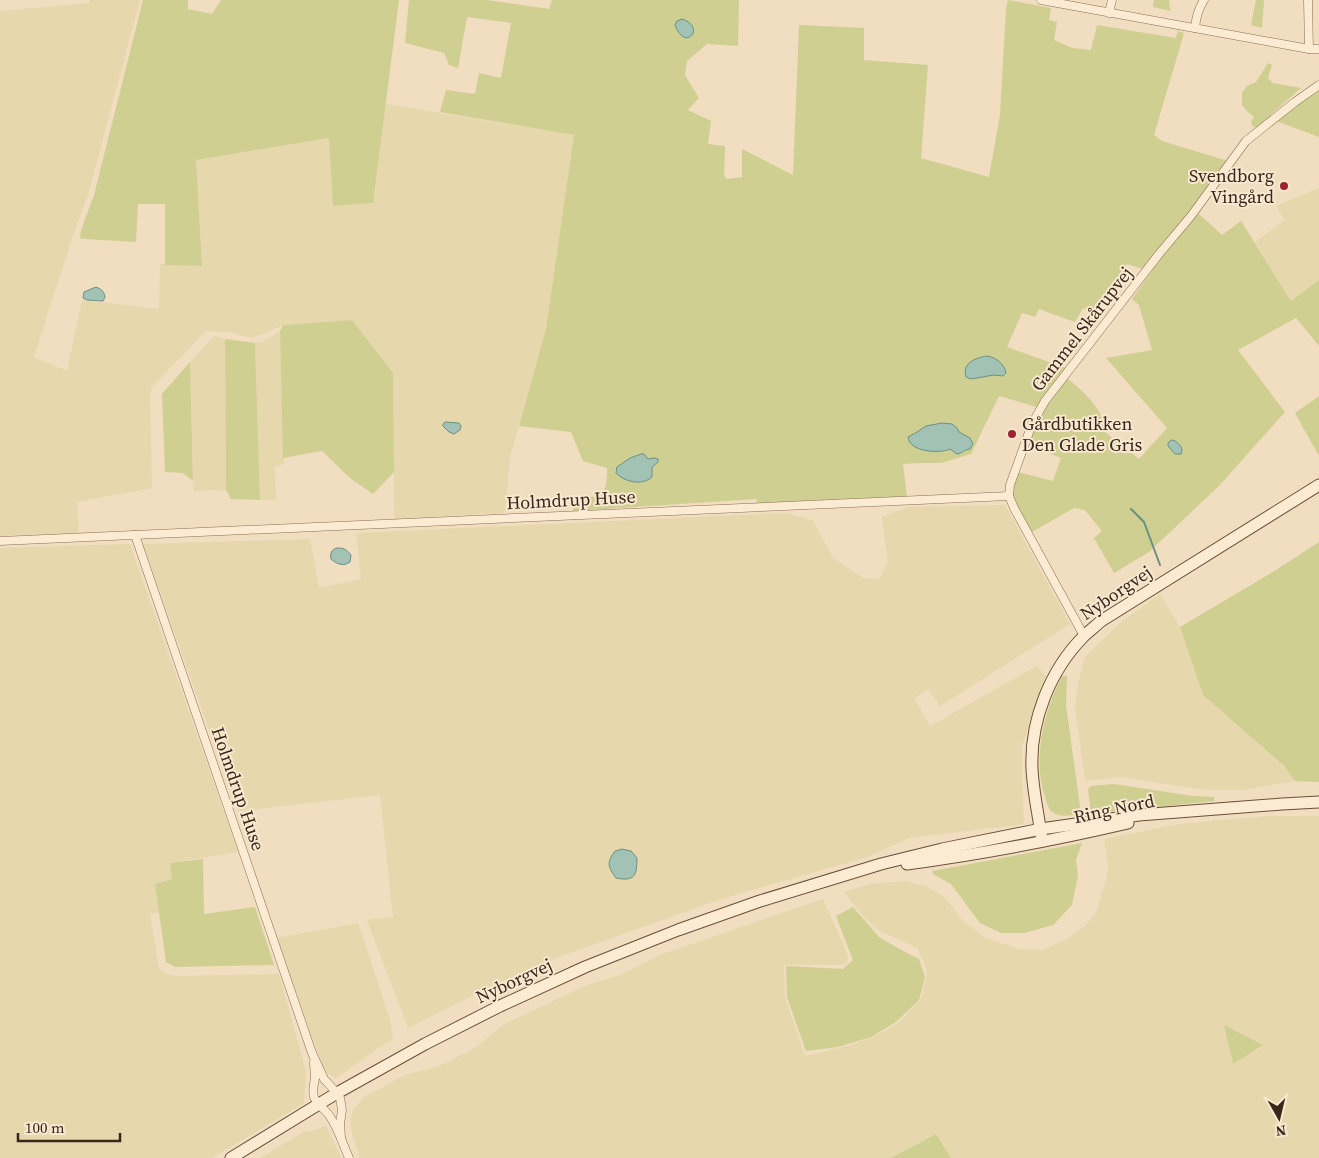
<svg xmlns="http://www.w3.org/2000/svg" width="1319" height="1158" font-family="'Source Serif 4',serif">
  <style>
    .farmland { fill: #e7d7ac }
    .green { fill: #cfcf92 }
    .water { fill: #a3c2b6; stroke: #699183 }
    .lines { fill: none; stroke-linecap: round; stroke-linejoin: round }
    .stream { stroke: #699183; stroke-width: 2 }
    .street-casing { stroke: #8b6d56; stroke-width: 9 }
    .secondary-casing { stroke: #6c4e39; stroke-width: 13 }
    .street { stroke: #fbebd3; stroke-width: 8 }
    .secondary { stroke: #fbebd3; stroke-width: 11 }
    .poi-dot { fill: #9e2230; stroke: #f8e8cf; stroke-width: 2 }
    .labels { text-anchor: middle; stroke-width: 4; stroke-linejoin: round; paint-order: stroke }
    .poi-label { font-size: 18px; fill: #39271c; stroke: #f8e8cf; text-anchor: end }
    .street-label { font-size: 18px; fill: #39271c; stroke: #f8e8cf }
  </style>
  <rect width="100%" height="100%" fill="#f1ddbf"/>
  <g class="farmland">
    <path d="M 90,0 L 140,0 L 88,195 L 72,238 L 34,357 L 67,371 L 82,300 L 159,309 L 160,264 L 202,266 L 196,160 L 329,138 L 334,206 L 373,203 L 385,104 L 574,135 L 546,329 L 510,457 L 505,513 L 394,519 L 393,373 L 352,320 L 283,325 L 266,333 L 251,338 L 230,332 L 206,331 L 152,387 L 150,394 L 152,488 L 77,502 L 79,533 L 0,536 L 0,11 L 89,3 Z"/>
    <path d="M 1319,188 L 1319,280 L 1291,301 L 1255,242 L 1285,220 L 1276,206 Z"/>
    <path d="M 280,331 L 284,464 L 275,466 L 276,500 L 260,500 L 255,343 L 262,342 Z"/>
    <path d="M 214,336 L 225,339 L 226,490 L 194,491 L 190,362 Z"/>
    <path d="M 1005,505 L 1070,624 L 940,706 L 928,689 L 914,698 L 930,726 L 1037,666 L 1046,676 L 1022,746 L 1022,780 L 1024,824 L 909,838 L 867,857 L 721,899 L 556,958 L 498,983 L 408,1028 L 367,920 L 393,917 L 380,795 L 238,811 L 143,544 L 310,539 L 319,588 L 361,579 L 356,533 L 786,513 L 813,520 L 833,558 L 863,578 L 880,579 L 888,561 L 882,517 L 908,507 Z"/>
    <path d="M 130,544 L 238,852 L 171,863 L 172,879 L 155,884 L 159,912 L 150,914 L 159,969 L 169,975 L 177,976 L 279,974 L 306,1072 L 304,1103 L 212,1158 L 0,1158 L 0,548 Z"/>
    <path d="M 1160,594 L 1180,627 L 1203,695 L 1284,767 L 1295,781 L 1244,790 L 1206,790 L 1122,777 L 1085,781 L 1075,706 L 1078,683 L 1085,657 L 1119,624 Z"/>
    <path d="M 1267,816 L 1319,816 L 1319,1158 L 951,1158 L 936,1134 L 891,1158 L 360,1158 L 352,1134 L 350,1122 L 353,1110 L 364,1097 L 405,1075 L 442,1065 L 475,1048 L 503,1025 L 587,985 L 620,975 L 660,955 L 823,899 L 840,937 L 848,957 L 847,963 L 839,965 L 786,965 L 784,966 L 785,997 L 805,1056 L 851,1045 L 875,1036 L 899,1022 L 921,999 L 927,975 L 925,965 L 917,948 L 880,931 L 864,917 L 844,892 L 870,884 L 904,881 L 926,886 L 945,898 L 963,921 L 984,937 L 1019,949 L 1041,950 L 1067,939 L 1087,924 L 1096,912 L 1107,877 L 1108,864 L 1104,839 L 1179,824 Z"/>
    <path d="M 358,923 L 390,1020 L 393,1038 L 336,1078 L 325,1072 L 276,938 Z"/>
    <path d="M 326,1126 L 341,1158 L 260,1158 L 304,1132 L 316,1130 Z"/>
  </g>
  <g class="green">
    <path d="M 143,0 L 188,0 L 188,9 L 212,14 L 221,0 L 399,0 L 373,203 L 333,206 L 329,138 L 196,160 L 202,266 L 165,265 L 165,204 L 138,204 L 136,242 L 86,239 L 80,238 L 81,230 L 94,195 Z"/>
    <path d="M 409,0 L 487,0 L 549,9 L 552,0 L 739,0 L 738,46 L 707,44 L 687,61 L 685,75 L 699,98 L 688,110 L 711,121 L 708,144 L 725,146 L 724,175 L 727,179 L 742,177 L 742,149 L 793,175 L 799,25 L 864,28 L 864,60 L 928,65 L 921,158 L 989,177 L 1000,115 L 1006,8 L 1008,0 L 1051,8 L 1049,20 L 1057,22 L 1054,40 L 1072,48 L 1091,50 L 1097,25 L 1176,38 L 1178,31 L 1184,33 L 1154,135 L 1162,141 L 1228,161 L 1193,208 L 1162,243 L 1143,269 L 1127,264 L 1092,312 L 1083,308 L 1075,322 L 1039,309 L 1035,317 L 1022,313 L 1007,347 L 1066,368 L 1037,407 L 999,396 L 971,454 L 941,463 L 919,463 L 903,464 L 907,497 L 756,505 L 757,499 L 573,511 L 574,496 L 600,497 C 607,489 607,478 607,468 L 583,461 L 571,432 L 519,426 L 546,329 L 574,135 L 440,112 L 446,90 L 475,94 L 479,73 L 501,78 L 511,23 L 467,17 L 458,68 L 449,65 L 444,53 L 405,43 Z"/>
    <path d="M 1154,0 L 1169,0 L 1170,11 L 1153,7 Z"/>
    <path d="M 1256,0 L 1264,0 L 1262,28 L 1251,25 Z"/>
    <path d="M 1268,63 L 1272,65 L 1268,78 L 1273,83 L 1301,88 L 1257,127 L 1253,127 L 1251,122 L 1254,117 L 1247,111 L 1242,105 L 1242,93 L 1247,86 L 1256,82 Z"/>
    <path d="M 1319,90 L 1319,137 L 1276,121 Z"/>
    <path d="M 1198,213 L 1222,235 L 1241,221 L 1291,301 L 1319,280 L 1319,346 L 1296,318 L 1238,350 L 1285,412 L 1219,486 L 1149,552 L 1114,573 L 1094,538 L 1102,531 L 1085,510 L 1074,508 L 1032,532 L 1012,499 L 1012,488 L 1018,472 L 1053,481 L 1061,458 L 1029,445 C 1035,419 1051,399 1067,378 C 1084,392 1104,409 1105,432 L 1139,459 L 1167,428 L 1106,358 L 1152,350 L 1139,305 L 1132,299 L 1167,249 Z"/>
    <path d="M 352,320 L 393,373 L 394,472 L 373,494 L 350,478 L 322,451 L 283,458 L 280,331 L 283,325 Z"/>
    <path d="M 225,339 L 255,343 L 260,500 L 231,499 L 226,490 Z"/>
    <path d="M 190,362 L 193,481 L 183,473 L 165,472 L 162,394 Z"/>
    <path d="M 1319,396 L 1319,456 L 1295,413 Z"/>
    <path d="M 1319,542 L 1319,782 L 1295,781 L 1284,766 L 1203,695 L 1180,627 L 1276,570 Z"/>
    <path d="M 1062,676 L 1067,676 L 1066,705 L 1081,814 C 1072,815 1062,818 1054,813 C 1048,810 1047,802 1045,797 C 1032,758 1044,711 1062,676 Z"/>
    <path d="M 1114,784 L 1193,796 L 1214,797 L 1214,801 L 1091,814 L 1088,789 L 1091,786 Z"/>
    <path d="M 1082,843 L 1076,860 L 1078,875 L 1072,905 L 1053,925 L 1024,933 L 1001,933 L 980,923 L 951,884 L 933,874 L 932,871 Z"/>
    <path d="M 203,859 L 204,914 L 255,907 L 274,965 L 175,967 L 166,962 L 155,884 L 172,879 L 170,863 Z"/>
    <path d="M 853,907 L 879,937 L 903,951 L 919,959 L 925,977 L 919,1000 L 896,1022 L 871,1037 L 838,1047 L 806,1051 L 787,997 L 786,966 L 843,969 L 853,960 L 836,916 Z"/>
    <path d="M 1224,1025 L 1263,1045 L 1233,1064 Z"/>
    <path d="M 936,1134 L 951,1158 L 891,1158 Z"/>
  </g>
  <g class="water">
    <path d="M 682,19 C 707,27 685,53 675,25 L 677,21 Z"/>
    <path d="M 96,287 C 102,289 104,292 105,297 L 103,301 L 87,300 L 83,298 L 84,292 Z"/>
    <path d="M 987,356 C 995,357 1005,364 1006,373 L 1003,376 L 994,375 L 971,379 L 966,377 C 962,363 975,358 987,356 Z"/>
    <path d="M 445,422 L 459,423 L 461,426 L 460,430 L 454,434 L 449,432 L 443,426 L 443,424 Z"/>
    <path d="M 942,423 L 952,424 L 957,428 L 959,432 L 970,438 L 973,444 L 970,449 C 963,450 963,453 957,454 L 950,449 C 940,454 909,452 908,437 L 917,432 L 926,426 Z"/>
    <path d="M 1171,440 C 1176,440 1181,445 1182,450 L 1181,454 L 1175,454 L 1168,446 L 1168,443 Z"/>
    <path d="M 641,454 L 644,454 L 648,459 L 654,458 L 658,459 L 658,462 L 652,467 L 652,477 C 642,486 625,482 616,473 L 617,467 L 630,458 Z"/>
    <path d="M 337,548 C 344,548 346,549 351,555 L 350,562 C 343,567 337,564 331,559 C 330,553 331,550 337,548 Z"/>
    <path d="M 622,849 L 631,851 L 637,858 C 637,875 635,882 616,878 C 608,867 606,863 615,851 Z"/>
  </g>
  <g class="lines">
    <path class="stream" d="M 1131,509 L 1144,522 L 1160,565"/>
    <defs>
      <g id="street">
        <path d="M 1041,0 L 1309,49 L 1319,49"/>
        <path d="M 1308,0 L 1309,49"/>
        <path d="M 1109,13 L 1112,0"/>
        <path d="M 1195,28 C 1196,17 1198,9 1204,0"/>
        <path d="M 135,535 L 312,1053 L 324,1079 L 337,1093 L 340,1098 L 342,1110 L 340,1124 L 341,1138"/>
        <path d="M 0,541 L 1009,496"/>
        <path d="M 1084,636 L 1014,508 L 1009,496 L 1010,485 L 1032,424 L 1045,401 L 1159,254 L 1191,216 L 1246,141 L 1295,102 L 1319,85"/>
        <path d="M 314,1062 C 314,1068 315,1073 315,1078 C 314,1085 312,1090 314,1097 C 318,1106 324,1108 329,1115 C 338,1128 343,1144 349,1158"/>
      </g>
      <g id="secondary">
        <path d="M 1042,841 C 1039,817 1033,793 1032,768 C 1030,721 1050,670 1084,636 C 1089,631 1096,626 1101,621 L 1319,485"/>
        <path d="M 907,864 C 981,854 1055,840 1128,823"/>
        <path d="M 231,1158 L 337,1093 L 425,1044 L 500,1006 L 585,967 L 678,930 L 760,901 L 881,864 L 942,849 L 1041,829 L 1139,815 L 1282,804 L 1319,802"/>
      </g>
    </defs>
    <use href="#street" class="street-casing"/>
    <use href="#secondary" class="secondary-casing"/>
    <use href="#street" class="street"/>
    <use href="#secondary" class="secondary"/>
  </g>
  <g class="poi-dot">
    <circle cx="1284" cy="186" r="5"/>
    <circle cx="1012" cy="434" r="5"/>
  </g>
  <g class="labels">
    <g class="poi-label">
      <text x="1274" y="182">Svendborg<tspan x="1274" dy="21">Vingård</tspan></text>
      <text x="1022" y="430" text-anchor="start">Gårdbutikken<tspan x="1022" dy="21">Den Glade Gris</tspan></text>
    </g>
    <g class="street-label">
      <text transform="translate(1082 329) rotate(-52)" y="6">Gammel Skårupvej</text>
      <text transform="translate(571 500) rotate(-3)" y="6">Holmdrup Huse</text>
      <text transform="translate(1116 593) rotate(-34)" y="6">Nyborgvej</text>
      <text transform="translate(238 789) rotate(71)" y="6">Holmdrup Huse</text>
      <text transform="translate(1114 809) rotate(-12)" y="6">Ring Nord</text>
      <text transform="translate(514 981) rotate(-25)" y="6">Nyborgvej</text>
    </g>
  </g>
  <g transform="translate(1279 1118) rotate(172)" stroke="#f8e8cf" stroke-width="4" paint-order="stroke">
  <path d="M0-4L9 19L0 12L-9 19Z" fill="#39271c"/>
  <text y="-8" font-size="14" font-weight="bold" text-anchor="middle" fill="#39271c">N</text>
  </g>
  <path d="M18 1133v8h102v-8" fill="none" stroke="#39271c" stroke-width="2.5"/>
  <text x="25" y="1133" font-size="15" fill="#39271c" stroke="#f8e8cf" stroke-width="4" paint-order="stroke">100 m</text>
</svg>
